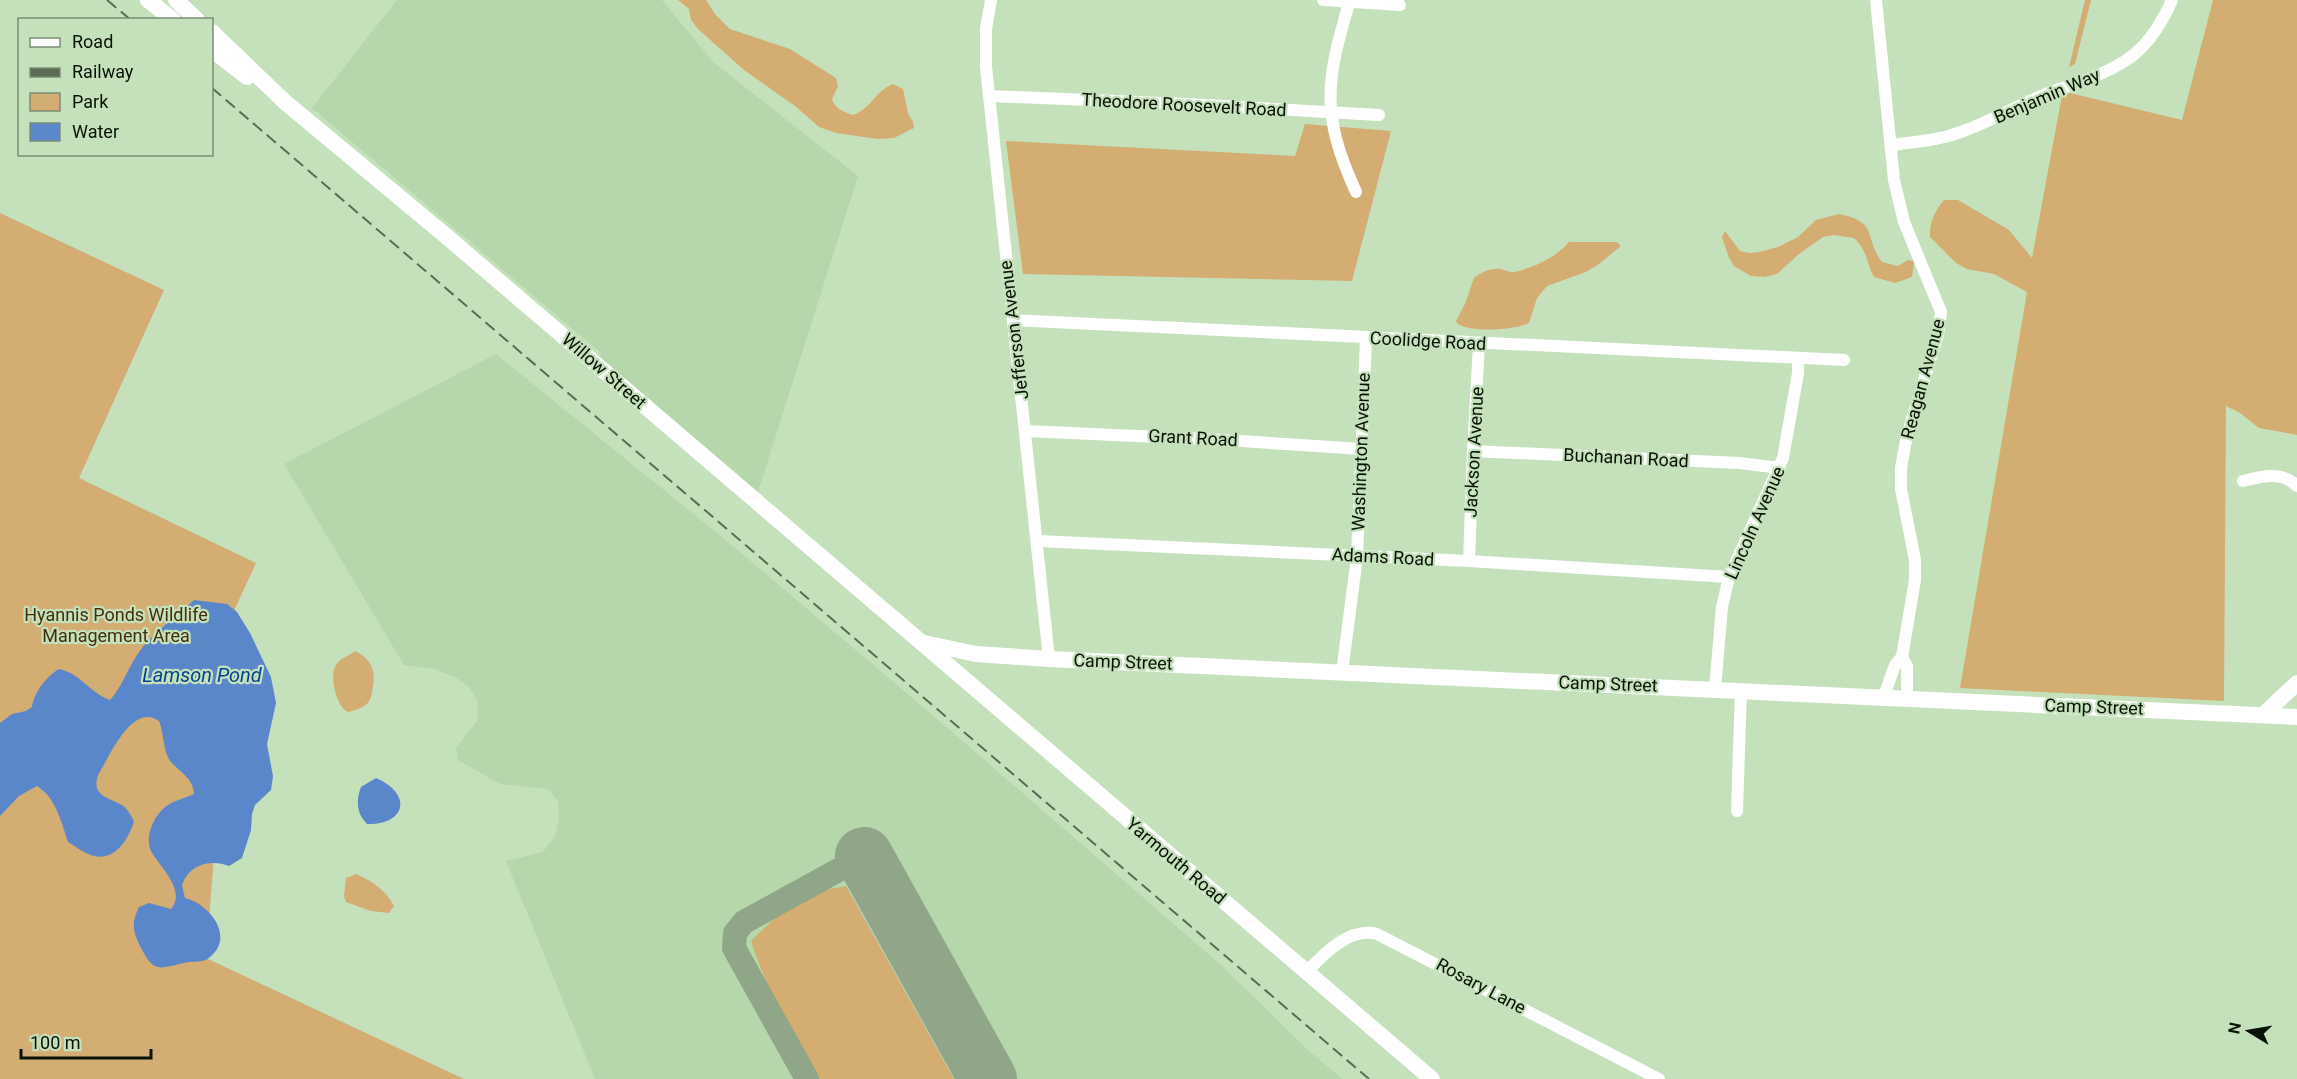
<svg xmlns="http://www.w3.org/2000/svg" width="2297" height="1079" font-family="Roboto,sans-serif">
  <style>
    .built { fill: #b6d6ab }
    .green { fill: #d3ad72 }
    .water { fill: #5a87ca }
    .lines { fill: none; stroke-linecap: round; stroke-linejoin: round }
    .taxiway { stroke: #90a688; stroke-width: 24 }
    .runway { stroke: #90a688; stroke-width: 58 }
    .minor { stroke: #fff; stroke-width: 12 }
    .major { stroke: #fff; stroke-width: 16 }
    .rail { stroke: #5a6b54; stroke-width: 2; stroke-dasharray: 12 6; stroke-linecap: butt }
    .labels { text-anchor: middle; stroke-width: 4.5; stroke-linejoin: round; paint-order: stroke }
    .street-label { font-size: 18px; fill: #091206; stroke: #c5e1bc }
    .park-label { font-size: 18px; fill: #432f0c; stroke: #c5e1bc }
    .water-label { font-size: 20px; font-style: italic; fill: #044392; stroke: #c5e1bc }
  </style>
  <rect width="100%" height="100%" fill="#c5e1bc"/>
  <g class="built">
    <path d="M 397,0 L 662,0 L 713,62 L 858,176 L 758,492 L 598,360 L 601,353 L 312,108 Z"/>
    <path d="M 496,354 L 728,542 L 936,718 L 1221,965 L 1308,1050 L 1342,1079 L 595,1079 L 506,861 L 543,852 L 556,834 L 559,816 L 558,801 L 548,789 L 500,784 L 458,760 L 456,748 L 477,721 L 478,702 L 470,688 L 455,677 L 434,669 L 404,665 L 284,464 Z"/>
  </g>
  <g class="green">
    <path d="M 678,0 L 706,0 L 715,14 L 730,29 L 790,49 L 836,78 L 838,86 L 832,99 C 835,109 844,112 853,115 C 871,109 875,91 893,84 L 903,89 L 908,113 L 913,122 L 914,128 L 894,138 L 877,139 L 836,133 L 819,127 L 795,106 L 744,70 L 698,29 L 691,20 L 689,9 Z"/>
    <path d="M 2085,0 L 2091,0 L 2075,64 L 2069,67 Z"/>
    <path d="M 2213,0 L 2297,0 L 2297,435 L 2259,428 L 2240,413 L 2226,406 L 2224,701 L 1960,688 L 2027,292 L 1994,274 L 1967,269 L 1956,263 L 1930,237 C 1929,224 1935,210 1944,200 L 1958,200 L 2009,230 L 2032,258 L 2062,95 L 2070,93 L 2182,120 Z"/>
    <path d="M 1305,124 L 1391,131 L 1352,281 L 1023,274 L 1006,141 L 1295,156 Z"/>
    <path d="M 0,213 L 164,290 L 79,478 L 256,563 L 233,613 L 206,958 L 464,1079 L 0,1079 Z"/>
    <path d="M 1839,214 C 1880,222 1863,237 1882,262 L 1898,266 L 1908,260 L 1914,261 L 1912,277 L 1895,283 L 1874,277 C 1865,260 1869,253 1854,238 L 1834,235 L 1823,237 L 1799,254 L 1777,274 L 1765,277 L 1751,276 L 1734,266 L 1729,258 L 1722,237 L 1725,231 L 1740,251 L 1750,253 L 1759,252 L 1778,247 L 1798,237 L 1816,220 Z"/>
    <path d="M 1569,242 L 1617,242 L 1621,246 L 1599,264 L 1586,272 L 1547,286 L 1537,298 L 1529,323 C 1514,330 1473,333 1458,324 L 1456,321 L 1465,304 L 1474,278 C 1482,272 1490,268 1501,269 C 1505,270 1510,273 1515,272 C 1536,266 1554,259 1569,242 Z"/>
    <path d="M 355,651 C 371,659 376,670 373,687 C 372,691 372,697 369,701 C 365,708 355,710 348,712 C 336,706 329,676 336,665 C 340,658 350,656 355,651 Z"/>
    <path d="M 356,874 C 372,881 386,890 394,906 L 389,913 L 371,911 L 346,902 L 344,896 L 346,878 Z"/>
    <path d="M 846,886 L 954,1079 L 818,1079 C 793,1034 767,991 751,941 L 776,917 L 825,890 Z"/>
  </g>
  <g class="water">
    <path d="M 194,600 L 227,604 L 237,612 L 250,633 L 271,677 L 276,703 L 267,744 L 273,776 L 271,790 L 255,805 L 252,814 L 251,830 L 242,858 L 229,866 C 211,859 189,864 182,885 L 185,898 C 210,904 235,937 210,957 C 202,964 194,960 184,963 C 157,969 154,973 140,946 C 133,931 131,923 139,907 L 149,903 L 171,909 C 187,890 159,866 151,851 C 144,836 155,813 168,805 C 175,800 186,798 194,794 C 193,778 182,774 172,763 C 163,754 164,733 159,721 C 132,702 110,756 98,775 C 91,796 108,797 122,805 C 127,808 131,816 134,821 C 129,838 116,861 94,856 C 85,854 75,846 68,842 C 61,821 56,798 37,786 L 19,796 L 0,816 L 0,723 L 12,714 L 26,711 L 32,707 C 34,692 47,676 59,669 C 80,673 90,693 110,700 C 122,687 127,670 137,655 C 152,632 175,619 194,600 Z"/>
    <path d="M 376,778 C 413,794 406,825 367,824 C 356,813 356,800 361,787 Z"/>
  </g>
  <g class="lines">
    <path class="taxiway" d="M 807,1079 L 734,948 L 735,933 L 744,922 L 864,856"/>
    <path class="runway" d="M 864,856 L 988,1079"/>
    <g class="minor">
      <path d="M 991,0 L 986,29 L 986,67 L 1049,659"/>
      <path d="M 1323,0 L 1400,5"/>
      <path d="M 1350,0 C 1326,81 1320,113 1356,192"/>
      <path d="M 1876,0 L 1894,180 L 1904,222 L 1941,312 L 1938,335 L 1907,435 L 1901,468 L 1901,489 L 1915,560 L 1915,580 L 1902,657 L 1895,665 L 1884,696"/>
      <path d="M 989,96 L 1188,104 L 1379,115"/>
      <path d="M 1891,145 C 1912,142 1935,141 1955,134 C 1987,124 2016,106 2048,93 C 2074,84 2101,76 2125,61 C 2147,47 2162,23 2172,0"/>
      <path d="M 1013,320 L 1844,360"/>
      <path d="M 1026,431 L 1226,440 L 1361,449"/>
      <path d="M 1473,451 L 1740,463 L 1780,468"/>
      <path d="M 2243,481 C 2262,476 2282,471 2297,486"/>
      <path d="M 1038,541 L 1469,561 L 1729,577"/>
      <path d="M 1469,561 L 1473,451 L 1479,344"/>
      <path d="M 1902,657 L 1907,666 L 1907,698"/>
      <path d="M 1342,672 L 1357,557 L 1366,338"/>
      <path d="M 1715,689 L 1722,607 L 1729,577 L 1783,458 L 1798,373 L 1798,358"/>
      <path d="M 1737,811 L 1741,690"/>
      <path d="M 1307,972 C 1324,953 1350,927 1377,934 L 1659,1079"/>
    </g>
    <g class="major">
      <path d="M 148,0 L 173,20"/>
      <path d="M 176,0 L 197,20"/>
      <path d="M 212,32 L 285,102 L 446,236 L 1432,1079"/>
      <path d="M 212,50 L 247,77"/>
      <path d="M 924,643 L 976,654 L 1049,659 L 2297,717"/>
      <path d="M 2263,715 L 2297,683"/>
    </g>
    <g class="rail">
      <path d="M 107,0 L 131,20"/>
      <path d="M 212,88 L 1369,1079"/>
    </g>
  </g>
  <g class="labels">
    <g class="street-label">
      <text transform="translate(2047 96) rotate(-23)" y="6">Benjamin Way</text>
      <text transform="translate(1184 105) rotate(3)" y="6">Theodore Roosevelt Road</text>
      <text transform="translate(1014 330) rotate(-97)" y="6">Jefferson Avenue</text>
      <text transform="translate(1428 341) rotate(3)" y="6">Coolidge Road</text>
      <text transform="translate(604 371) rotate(41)" y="6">Willow Street</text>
      <text transform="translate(1923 379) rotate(-75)" y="6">Reagan Avenue</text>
      <text transform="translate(1193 438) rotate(3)" y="6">Grant Road</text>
      <text transform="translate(1361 452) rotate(-88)" y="6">Washington Avenue</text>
      <text transform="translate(1474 452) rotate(-87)" y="6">Jackson Avenue</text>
      <text transform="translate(1626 458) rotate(3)" y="6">Buchanan Road</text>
      <text transform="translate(1755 523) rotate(-66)" y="6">Lincoln Avenue</text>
      <text transform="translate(1383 557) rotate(3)" y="6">Adams Road</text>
      <text transform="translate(1123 662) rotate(2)" y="6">Camp Street</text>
      <text transform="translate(1608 684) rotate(2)" y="6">Camp Street</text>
      <text transform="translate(2094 707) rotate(2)" y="6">Camp Street</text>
      <text transform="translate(1176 861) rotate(40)" y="6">Yarmouth Road</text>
      <text transform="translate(1481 986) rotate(28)" y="6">Rosary Lane</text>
    </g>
    <g class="park-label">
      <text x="116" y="621">Hyannis Ponds Wildlife<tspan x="116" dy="21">Management Area</tspan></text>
    </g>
    <g class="water-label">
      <text x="202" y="682">Lamson Pond</text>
    </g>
  </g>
  <rect x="18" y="18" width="195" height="138" fill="#c5e1bc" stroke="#7a8e73" stroke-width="1.5"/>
  <rect x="30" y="38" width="30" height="9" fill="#ffffff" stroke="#7a8e73" stroke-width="1.5"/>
  <text x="72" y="48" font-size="18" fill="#091206">Road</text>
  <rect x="30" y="68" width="30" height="9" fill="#5a6b54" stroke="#7a8e73" stroke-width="1.5"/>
  <text x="72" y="78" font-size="18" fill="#091206">Railway</text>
  <rect x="30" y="93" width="30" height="18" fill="#d3ad72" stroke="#7a8e73" stroke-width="1.5"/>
  <text x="72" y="108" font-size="18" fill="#091206">Park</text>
  <rect x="30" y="123" width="30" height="18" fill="#5a87ca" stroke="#7a8e73" stroke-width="1.5"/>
  <text x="72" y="138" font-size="18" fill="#091206">Water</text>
  <g transform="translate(2249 1031) rotate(281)" stroke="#c5e1bc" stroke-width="4.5" paint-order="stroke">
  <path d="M0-4.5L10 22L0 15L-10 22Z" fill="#091206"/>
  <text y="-9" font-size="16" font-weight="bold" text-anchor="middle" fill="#091206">N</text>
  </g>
  <path d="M21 1049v9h130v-9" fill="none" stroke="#091206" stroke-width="3"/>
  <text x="30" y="1049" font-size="18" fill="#091206" stroke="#c5e1bc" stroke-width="4.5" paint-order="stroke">100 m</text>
</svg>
